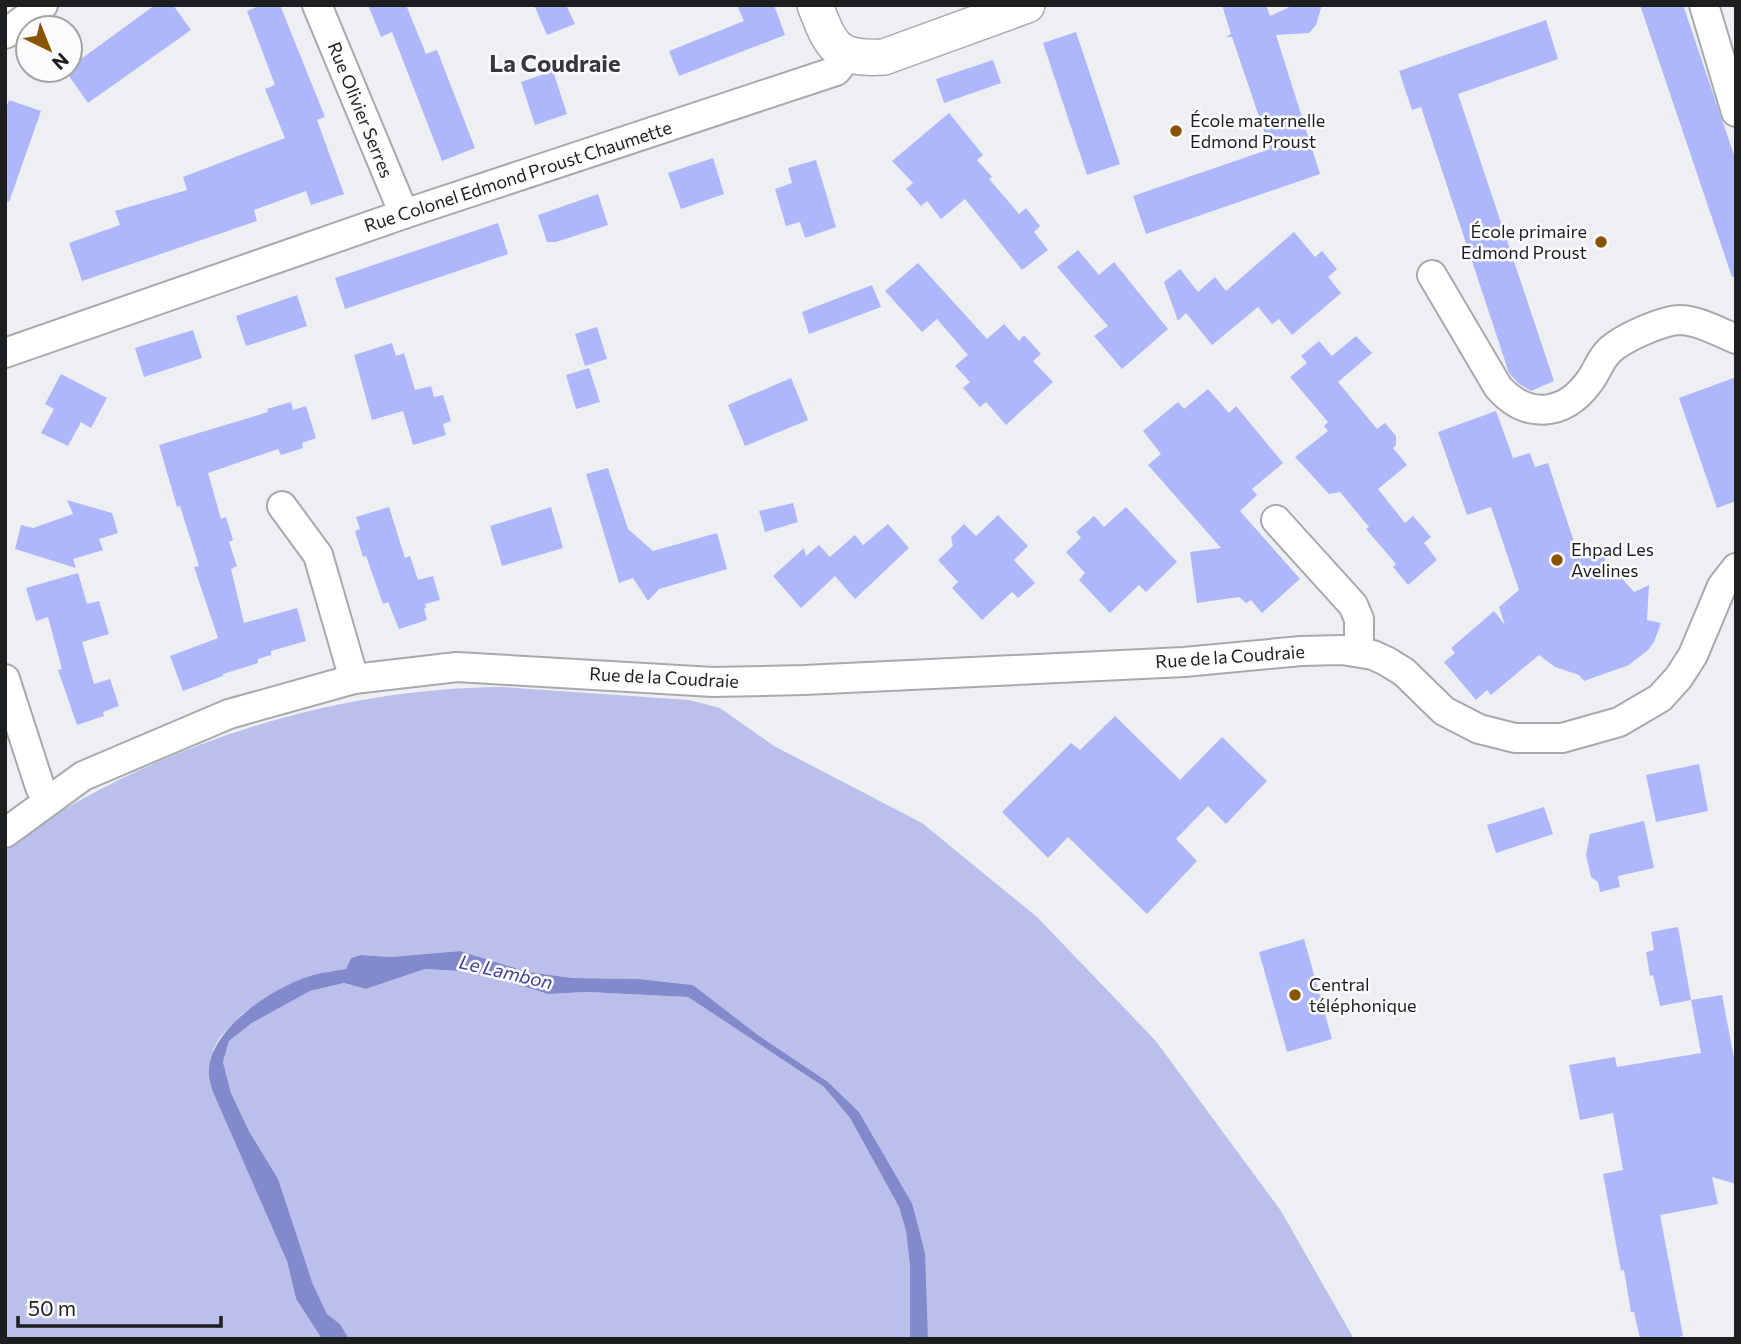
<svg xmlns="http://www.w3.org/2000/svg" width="1741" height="1344" font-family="Commissioner,sans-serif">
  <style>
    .green { fill: #bac0eb }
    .water { fill: #838acc }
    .building { fill: #afb7fc }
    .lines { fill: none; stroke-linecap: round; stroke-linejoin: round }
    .minor-casing { stroke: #a8a9ae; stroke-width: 32 }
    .tertiary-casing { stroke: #a8a9ae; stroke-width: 38 }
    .minor { stroke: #fff; stroke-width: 28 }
    .tertiary { stroke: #fff; stroke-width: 35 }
    .poi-dot { fill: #8a5503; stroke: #fcfcff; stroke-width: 2.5 }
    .labels { text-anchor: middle; stroke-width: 5; stroke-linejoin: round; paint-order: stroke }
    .street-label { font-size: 18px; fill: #1d1e1f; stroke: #fcfcff }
    .poi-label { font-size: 18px; fill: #1d1e1f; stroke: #fcfcff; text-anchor: start }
    .water-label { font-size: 19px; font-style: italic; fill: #414392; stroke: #fcfcff }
    .district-label { font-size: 24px; font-weight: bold; fill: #38383c; stroke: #fcfcff }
  </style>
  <rect width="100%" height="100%" fill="#eeeff3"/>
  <g class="green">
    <path d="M 501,687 L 689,700 L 720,708 L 774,746 L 922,823 L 1037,917 L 1155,1040 L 1281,1211 L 1354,1339 L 928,1339 L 912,1203 L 859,1112 L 828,1082 L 758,1035 L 693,985 L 639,979 L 573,978 L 528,972 L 460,951 L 390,957 L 361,955 L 351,958 L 346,969 L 312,975 L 272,995 L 243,1013 L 220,1037 L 213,1050 L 287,1261 L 296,1299 L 322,1339 L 5,1339 L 5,847 C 149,747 325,689 501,687 Z"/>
    <path d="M 425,969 L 477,972 L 548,994 L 587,992 L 688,997 L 824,1087 L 850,1118 L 899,1207 L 906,1231 L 910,1266 L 911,1339 L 349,1339 L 340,1324 L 327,1314 L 312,1282 L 250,1133 L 231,1093 L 223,1062 L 229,1041 L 252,1023 L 310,991 L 344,983 L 366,989 Z"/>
  </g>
  <path class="water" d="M 460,951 L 528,972 L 573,978 L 639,979 L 693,985 L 758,1035 L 828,1082 L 859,1112 L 912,1203 L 925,1253 L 928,1339 L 910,1337 L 910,1266 L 906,1231 L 899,1207 L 850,1118 L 824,1087 L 688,997 L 587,992 L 548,994 L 477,972 L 425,969 L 366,989 L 344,983 L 310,991 L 252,1023 L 229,1041 L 223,1062 L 231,1093 L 250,1133 L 278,1179 L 312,1282 L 327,1314 L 340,1324 L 349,1339 L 322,1339 L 296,1299 L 287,1261 L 213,1092 C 211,1085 208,1077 209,1070 C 211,1027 275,986 313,975 C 324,972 335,971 346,969 L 351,958 L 361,955 L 390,957 Z"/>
  <g class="building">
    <path d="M 155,5 L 173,5 L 191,30 L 88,103 L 69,76 L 70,67 Z"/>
    <path d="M 261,5 L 280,5 L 325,117 L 317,120 L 344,194 L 311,205 L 306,191 L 254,210 L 257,221 L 82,281 L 69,243 L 120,225 L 115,211 L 187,190 L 183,177 L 285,138 L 265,89 L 275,85 L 247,11 Z"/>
    <path d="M 368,5 L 406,5 L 426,54 L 437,50 L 475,148 L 442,161 L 392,32 L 381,37 Z"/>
    <path d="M 534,5 L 566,5 L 575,24 L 547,35 Z"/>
    <path d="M 737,5 L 774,5 L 785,35 L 679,76 L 669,51 L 744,21 Z"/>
    <path d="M 1222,5 L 1266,5 L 1270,16 L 1294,5 L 1322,5 L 1316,25 L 1309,33 L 1276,35 L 1320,174 L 1146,234 L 1133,196 L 1270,149 L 1232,37 L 1226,37 L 1231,34 Z"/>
    <path d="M 1640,5 L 1683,5 L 1736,161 L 1736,276 L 1732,277 Z"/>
    <path d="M 1546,20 L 1558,59 L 1458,94 L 1554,381 L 1531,391 L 1519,384 L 1509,373 L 1421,107 L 1412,110 L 1399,71 Z"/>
    <path d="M 1076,32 L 1120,164 L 1087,175 L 1043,43 Z"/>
    <path d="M 993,60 L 1001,83 L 944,103 L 936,79 Z"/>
    <path d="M 553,71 L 567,114 L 535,125 L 521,82 Z"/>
    <path d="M 9,100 L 41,111 L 9,202 L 5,201 L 5,111 Z"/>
    <path d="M 949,113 L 983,155 L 977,160 L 992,177 L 989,179 L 1019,214 L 1026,208 L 1040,226 L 1034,232 L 1048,250 L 1022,270 L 965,199 L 941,219 L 927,201 L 921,206 L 906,189 L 913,183 L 892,161 Z"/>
    <path d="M 713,158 L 724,194 L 681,209 L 668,173 Z"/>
    <path d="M 816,160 L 836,227 L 805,238 L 800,222 L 786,226 L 775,189 L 792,183 L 788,168 Z"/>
    <path d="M 598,194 L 608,225 L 556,242 L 547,242 L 538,215 Z"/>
    <path d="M 498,223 L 508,254 L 345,309 L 335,278 Z"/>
    <path d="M 1294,232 L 1315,257 L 1322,251 L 1337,269 L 1328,277 L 1341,293 L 1292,335 L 1279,319 L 1272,324 L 1258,307 L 1212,345 L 1186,313 L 1178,321 L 1164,282 L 1180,269 L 1198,292 L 1215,277 L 1226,291 Z"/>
    <path d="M 1078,250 L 1099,275 L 1114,262 L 1168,329 L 1122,369 L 1094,336 L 1108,326 L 1057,267 Z"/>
    <path d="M 918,263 L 987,339 L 1004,324 L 1019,341 L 1024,335 L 1041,354 L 1033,361 L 1053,382 L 1006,425 L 986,402 L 980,407 L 963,388 L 970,382 L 955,366 L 968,355 L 937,319 L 922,332 L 885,291 Z"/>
    <path d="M 872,285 L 881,307 L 809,334 L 802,312 Z"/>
    <path d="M 297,295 L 307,326 L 246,346 L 236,316 Z"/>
    <path d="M 597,327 L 607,359 L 585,366 L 575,334 Z"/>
    <path d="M 193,330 L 202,358 L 144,377 L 135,348 Z"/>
    <path d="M 1356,336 L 1372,353 L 1338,382 L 1377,429 L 1385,423 L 1396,436 L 1396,445 L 1393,448 L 1407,465 L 1378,489 L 1405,523 L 1413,516 L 1431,537 L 1424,543 L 1437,560 L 1408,585 L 1393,567 L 1396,564 L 1366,529 L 1369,527 L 1340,492 L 1329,494 L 1295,457 L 1328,431 L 1324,426 L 1328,422 L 1290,377 L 1307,363 L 1301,356 L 1319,341 L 1332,356 Z"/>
    <path d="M 392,343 L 396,356 L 404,353 L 415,390 L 431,386 L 434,397 L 443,395 L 451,421 L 443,424 L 446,435 L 413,445 L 403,411 L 372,420 L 354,355 Z"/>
    <path d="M 589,368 L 600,402 L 576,409 L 566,375 Z"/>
    <path d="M 61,374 L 107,398 L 91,428 L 81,422 L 68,446 L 41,433 L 54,409 L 45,404 Z"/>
    <path d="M 1736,377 L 1736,501 L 1717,508 L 1679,398 Z"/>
    <path d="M 791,378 L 808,420 L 745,446 L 728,405 Z"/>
    <path d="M 1208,389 L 1229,413 L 1236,406 L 1283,463 L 1252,489 L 1257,495 L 1240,511 L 1300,579 L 1262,613 L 1251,600 L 1246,603 L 1239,597 L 1197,603 L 1190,552 L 1221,548 L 1148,465 L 1161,454 L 1143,431 L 1178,402 L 1184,409 Z"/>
    <path d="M 291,402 L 293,410 L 306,406 L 316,438 L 302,443 L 303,448 L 281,455 L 278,449 L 208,473 L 221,519 L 226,517 L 233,540 L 229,542 L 237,566 L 231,569 L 244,623 L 297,608 L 306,641 L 271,651 L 271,655 L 258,659 L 258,663 L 223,674 L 223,676 L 183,691 L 170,656 L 218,638 L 194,567 L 199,566 L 180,506 L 177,507 L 159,445 L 268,412 L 267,409 Z"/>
    <path d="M 1496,411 L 1513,458 L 1530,453 L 1535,467 L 1548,463 L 1576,548 L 1607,551 L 1604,565 L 1619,575 L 1634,592 L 1649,585 L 1647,620 L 1661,623 L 1654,642 L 1648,650 L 1629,665 L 1584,681 L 1579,675 L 1555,667 L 1539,655 L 1491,695 L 1487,690 L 1476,700 L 1444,662 L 1455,653 L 1451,648 L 1494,611 L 1505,625 L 1499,607 L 1519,590 L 1491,507 L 1467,515 L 1438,432 Z"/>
    <path d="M 608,468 L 628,529 L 653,551 L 717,533 L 727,569 L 659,589 L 648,601 L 633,578 L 619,583 L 586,474 Z"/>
    <path d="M 67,500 L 112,513 L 118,533 L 99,539 L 103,550 L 73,559 L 76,568 L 15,549 L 21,525 L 33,528 L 73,514 Z"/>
    <path d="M 793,503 L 798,522 L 765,532 L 759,511 Z"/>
    <path d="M 389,507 L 405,558 L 410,556 L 418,580 L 433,576 L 440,600 L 425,604 L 426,608 L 424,608 L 427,620 L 399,629 L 388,602 L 383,604 L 366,556 L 363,557 L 355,531 L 360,529 L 356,517 Z"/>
    <path d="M 551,507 L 563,548 L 502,566 L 490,526 Z"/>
    <path d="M 1126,507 L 1177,562 L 1146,592 L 1139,585 L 1110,613 L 1079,580 L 1085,573 L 1066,552 L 1081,538 L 1076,532 L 1094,516 L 1104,527 Z"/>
    <path d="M 998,515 L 1028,546 L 1014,560 L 1035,583 L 1018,598 L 1012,592 L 982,620 L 952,588 L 958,582 L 938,560 L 953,546 L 951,537 L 964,524 L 976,536 Z"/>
    <path d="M 888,524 L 909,548 L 855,599 L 835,576 L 801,608 L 773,576 L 804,548 L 806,556 L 819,545 L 830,557 L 855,535 L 863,545 Z"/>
    <path d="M 78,573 L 87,604 L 99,601 L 109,634 L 82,642 L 94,684 L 110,679 L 119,706 L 103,712 L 104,716 L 77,725 L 58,670 L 62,669 L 48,617 L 36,621 L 26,588 Z"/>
    <path d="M 1115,716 L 1180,780 L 1222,737 L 1267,781 L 1226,824 L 1208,806 L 1176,839 L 1197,861 L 1147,914 L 1068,837 L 1048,858 L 1002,812 L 1071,743 L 1080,750 Z"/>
    <path d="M 1699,764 L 1708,811 L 1656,822 L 1646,775 Z"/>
    <path d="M 1544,807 L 1553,834 L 1496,853 L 1487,825 Z"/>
    <path d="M 1644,821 L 1654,868 L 1618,876 L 1620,887 L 1600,892 L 1598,882 L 1591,877 L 1586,855 L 1590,834 Z"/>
    <path d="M 1678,927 L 1691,1000 L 1660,1006 L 1653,975 L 1650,976 L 1646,952 L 1654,950 L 1651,932 Z"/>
    <path d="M 1304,939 L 1332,1039 L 1287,1052 L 1259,952 Z"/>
    <path d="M 1722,995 L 1736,1069 L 1736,1184 L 1712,1177 L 1718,1204 L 1660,1215 L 1683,1336 L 1668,1339 L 1640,1339 L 1634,1312 L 1631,1312 L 1624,1270 L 1621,1271 L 1603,1174 L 1623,1170 L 1613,1113 L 1580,1120 L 1569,1065 L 1615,1057 L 1617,1067 L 1701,1053 L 1691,1000 Z"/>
  </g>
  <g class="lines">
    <defs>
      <g id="minor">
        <path d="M 317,5 L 404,214"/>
        <path d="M 1704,5 L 1736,112"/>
        <path d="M 5,34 L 43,5"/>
        <path d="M 1432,275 L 1498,387 C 1527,420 1564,416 1589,382 C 1597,372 1600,359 1610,350 C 1623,338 1661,321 1679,320 C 1698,320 1719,332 1736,339"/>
        <path d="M 5,353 L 404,214 L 836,71 L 848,56"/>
        <path d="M 282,506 L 318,555 L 354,679"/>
        <path d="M 1276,520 L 1353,605 L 1359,619 L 1359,652"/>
        <path d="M 5,679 L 40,787 L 48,801"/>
        <path d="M 5,833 L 83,776 L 229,714 L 354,679 L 457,667 L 713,682 L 804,680 L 1184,662 L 1301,651 L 1342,650 L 1373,655 L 1386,661 L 1404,672 L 1444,711 L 1479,729 L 1515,738 L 1562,738 L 1619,722 L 1660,698 L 1679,677 L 1693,655 L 1722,586 L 1736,568"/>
      </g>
      <path id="tertiary" d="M 815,5 C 831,47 836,60 884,57 L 1027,5"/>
    </defs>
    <use href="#minor" class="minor-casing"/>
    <use href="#tertiary" class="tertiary-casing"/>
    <use href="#minor" class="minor"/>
    <use href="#tertiary" class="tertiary"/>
  </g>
  <g class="poi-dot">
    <circle cx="1176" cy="131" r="7"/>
    <circle cx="1601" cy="242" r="7"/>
    <circle cx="1557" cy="560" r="7"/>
    <circle cx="1295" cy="995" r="7"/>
  </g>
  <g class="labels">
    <g class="street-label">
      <text transform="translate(360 110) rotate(68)" y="6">Rue Olivier Serres</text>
      <text transform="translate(518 177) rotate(-18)" y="6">Rue Colonel Edmond Proust Chaumette</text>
      <text transform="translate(1230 657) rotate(-4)" y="6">Rue de la Coudraie</text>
      <text transform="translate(664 678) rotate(3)" y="6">Rue de la Coudraie</text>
    </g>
    <g class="poi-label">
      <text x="1190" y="127">École maternelle<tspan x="1190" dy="21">Edmond Proust</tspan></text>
      <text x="1587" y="238" text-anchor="end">École primaire<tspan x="1587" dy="21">Edmond Proust</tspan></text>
      <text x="1571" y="556">Ehpad Les<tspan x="1571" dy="21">Avelines</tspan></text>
      <text x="1309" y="991">Central<tspan x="1309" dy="21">téléphonique</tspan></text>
    </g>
    <g class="water-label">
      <text transform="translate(506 972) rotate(13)" y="7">Le Lambon</text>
    </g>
    <g class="district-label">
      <text x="555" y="72">La Coudraie</text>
    </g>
  </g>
  <rect width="1741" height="1344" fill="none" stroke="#1d1e1f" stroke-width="14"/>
  <g transform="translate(49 49) rotate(137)"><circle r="33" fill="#fcfcff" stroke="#a3a3a5" stroke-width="2"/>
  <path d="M0-5L12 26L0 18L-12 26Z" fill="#8a5503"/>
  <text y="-10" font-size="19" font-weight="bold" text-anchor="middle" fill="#1d1e1f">N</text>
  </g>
  <path d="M18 1316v10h203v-10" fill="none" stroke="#1d1e1f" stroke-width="3.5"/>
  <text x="28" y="1316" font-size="21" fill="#1d1e1f" stroke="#fcfcff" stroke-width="5" paint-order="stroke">50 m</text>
</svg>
